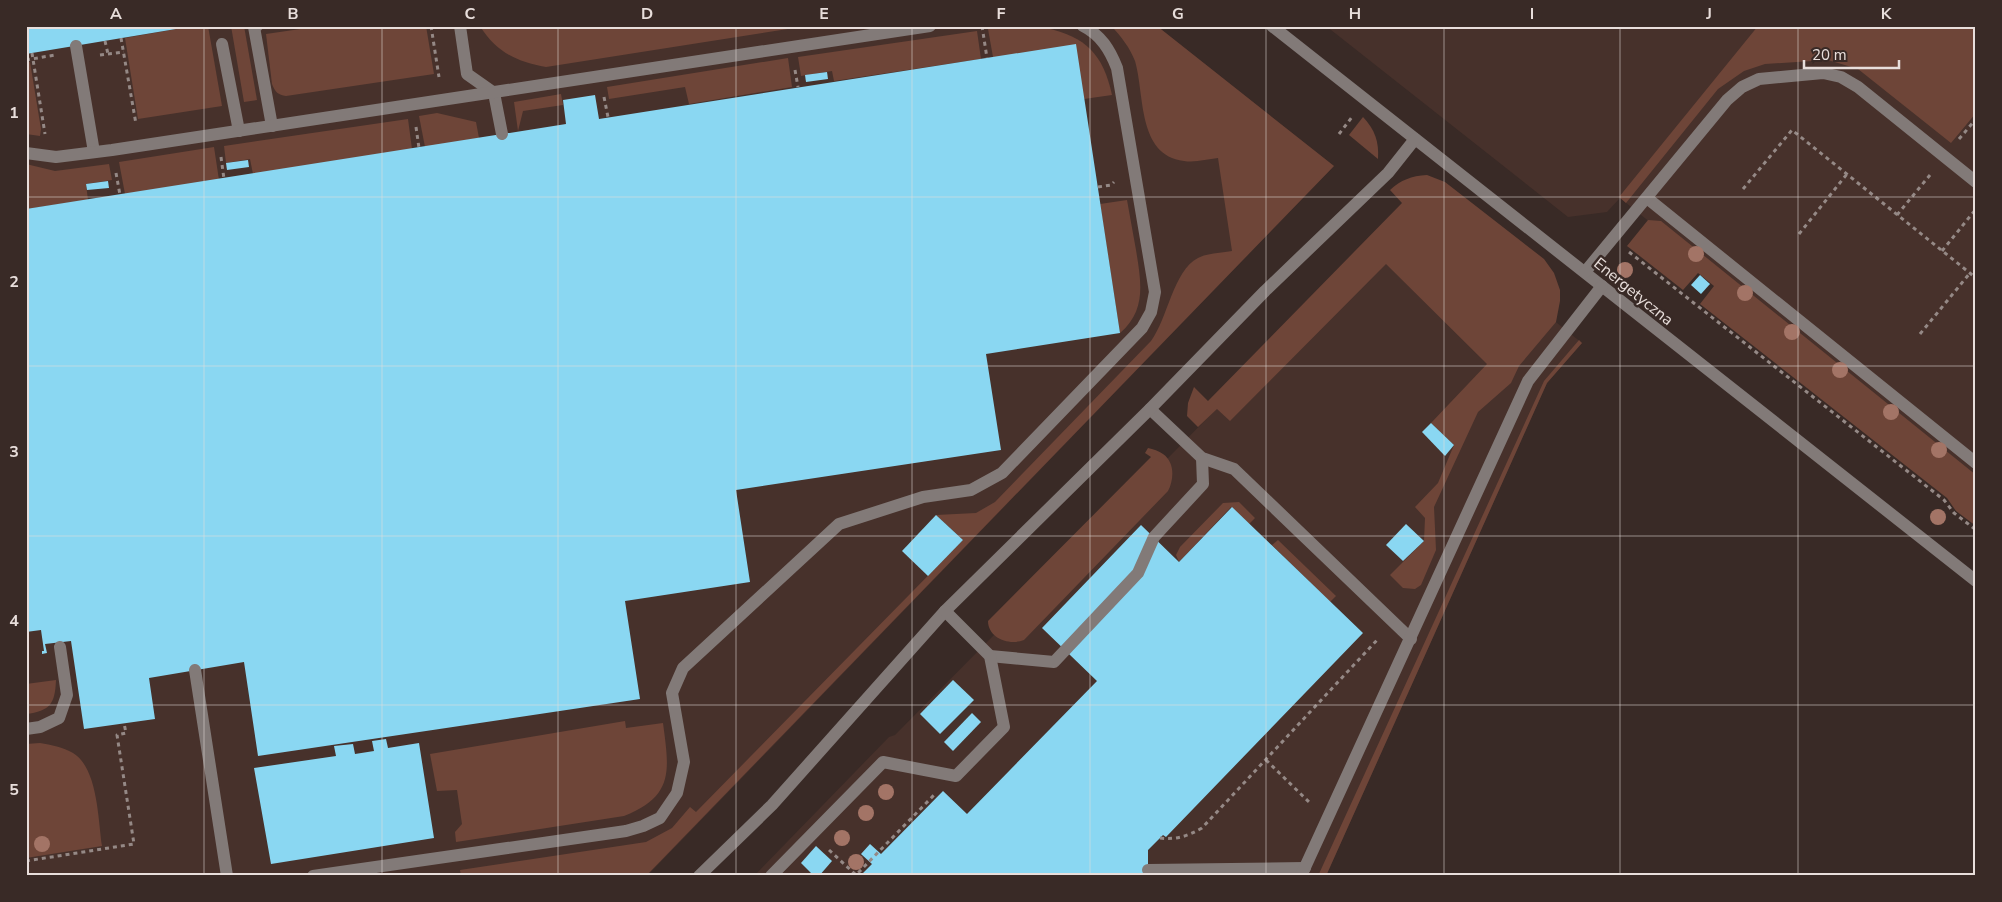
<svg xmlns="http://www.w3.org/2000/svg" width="2002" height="902" font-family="'Nunito Sans',sans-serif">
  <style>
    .built { fill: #47312b }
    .green { fill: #6e4538 }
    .building { fill: #8ad7f2 }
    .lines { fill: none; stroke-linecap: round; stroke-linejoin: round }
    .path { stroke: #958986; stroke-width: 3; stroke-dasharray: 4 4; stroke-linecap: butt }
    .minor { stroke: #827a78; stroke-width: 12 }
    .tree { fill: #a37466 }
    .grid { fill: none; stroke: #e8dedb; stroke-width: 1; stroke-opacity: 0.55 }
    .labels { text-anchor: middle; stroke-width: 5; stroke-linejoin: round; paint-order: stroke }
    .street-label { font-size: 16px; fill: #e8dedb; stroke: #392a26 }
    .neatline { fill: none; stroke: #e8dedb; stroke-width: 2 }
    .grid-label { font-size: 16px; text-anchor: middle; font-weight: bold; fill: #e8dedb }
  </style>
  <rect width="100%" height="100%" fill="#392a26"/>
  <g class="built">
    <path d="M 26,26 L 1157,26 L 1334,166 L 647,876 L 26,876 Z"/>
    <path d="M 1326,26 L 1976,26 L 1976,485 L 1620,198 L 1607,212 L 1568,217 Z"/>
    <path d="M 1414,208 L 1582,343 L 1547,383 L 1326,876 L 754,876 L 889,737 L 895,735 L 994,635 Z"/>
  </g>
  <g class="green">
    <path d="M 194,26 L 208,26 L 222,106 L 138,119 L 125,38 Z"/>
    <path d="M 231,26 L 244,26 L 257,100 L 244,102 Z"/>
    <path d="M 321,26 L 426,26 L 434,74 L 286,96 C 278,95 275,92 272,84 L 266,34 Z"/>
    <path d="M 480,26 L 807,26 L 546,67 C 517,62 496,52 480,26 Z"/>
    <path d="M 1111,26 L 1157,26 L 1334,166 L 646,876 L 461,876 L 460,870 L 646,842 L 672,828 L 690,807 L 696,812 L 963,540 L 936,515 L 976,513 L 995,502 L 1151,341 C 1168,318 1173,271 1198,258 C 1207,253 1222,253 1232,251 L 1218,158 C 1207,159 1195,163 1184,161 C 1137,155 1145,95 1135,61 C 1130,48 1121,36 1111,26 Z"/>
    <path d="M 1758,26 L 1976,26 L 1976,113 L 1951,143 L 1858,69 L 1828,60 L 1765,64 L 1744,71 L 1718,89 L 1626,203 L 1619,197 Z"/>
    <path d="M 1046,28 C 1086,37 1103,54 1112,95 L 1084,99 L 993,57 L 988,29 Z"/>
    <path d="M 977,31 L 981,59 L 834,81 L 832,71 L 801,76 L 798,57 Z"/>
    <path d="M 788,58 L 792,87 L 689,104 L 685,87 L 609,99 L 607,87 Z"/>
    <path d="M 30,62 L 41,129 L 40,136 L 26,134 L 26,63 Z"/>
    <path d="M 561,94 L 563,105 L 523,111 L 518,131 L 514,102 Z"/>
    <path d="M 437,113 L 476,122 L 479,138 L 425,147 L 419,116 Z"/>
    <path d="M 1363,117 C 1375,130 1379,141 1378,159 L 1349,135 Z"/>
    <path d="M 408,119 L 412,149 L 253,174 L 250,159 L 226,163 L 224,146 Z"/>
    <path d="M 214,147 L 219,180 L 125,194 L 119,162 Z"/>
    <path d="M 26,164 L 55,171 L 109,164 L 112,180 L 86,184 L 88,200 L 26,209 Z"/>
    <path d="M 1427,175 L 1445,182 L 1544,259 L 1554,273 L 1560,290 L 1560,301 L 1556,322 L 1519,366 L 1511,383 L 1478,412 L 1434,507 L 1436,550 L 1421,585 L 1415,589 L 1403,588 L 1390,575 L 1424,541 L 1425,518 L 1415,507 L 1438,483 L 1454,445 L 1431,423 L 1487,364 L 1386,264 L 1230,421 L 1217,409 L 1198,427 L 1187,416 L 1188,403 L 1194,387 L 1208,401 L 1402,203 L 1390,190 C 1401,180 1411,176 1427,175 Z"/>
    <path d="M 1127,200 C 1130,217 1133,233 1136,250 C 1141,281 1147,310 1120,333 L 1100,204 Z"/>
    <path d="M 1648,220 L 1661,221 L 1976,475 L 1976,526 L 1956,511 L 1947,498 L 1700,304 L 1714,286 L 1698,273 L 1683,290 L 1627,246 Z"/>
    <path d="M 1579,340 L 1582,343 L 1547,383 L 1326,876 L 1318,876 L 1544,381 Z"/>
    <path d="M 1148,448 C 1153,449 1159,451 1163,454 C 1175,462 1174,480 1168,491 L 1024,640 C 1009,646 988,638 988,621 L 1151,457 L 1145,453 Z"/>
    <path d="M 1239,502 L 1255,518 L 1249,524 L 1231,507 L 1179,562 L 1176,555 L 1180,547 L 1223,503 Z"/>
    <path d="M 1278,540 L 1336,596 L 1330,602 L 1272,545 Z"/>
    <path d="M 56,680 C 55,704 50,711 26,714 L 26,684 Z"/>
    <path d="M 625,721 L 626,728 L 663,723 C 669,769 675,796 624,816 L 456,842 L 455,832 L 462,824 L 457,790 L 437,791 L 430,754 Z"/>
    <path d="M 40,743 C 51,745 63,747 73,753 C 98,768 98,820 102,846 L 26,858 L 26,744 Z"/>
  </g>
  <g class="building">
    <path d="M 26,26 L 188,26 L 188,27 L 26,54 Z"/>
    <path d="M 1076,44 L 1120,333 L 986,354 L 1001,450 L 736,490 L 750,582 L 625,601 L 640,699 L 258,756 L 244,662 L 149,678 L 155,719 L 84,729 L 71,641 L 45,644 L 47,653 L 42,654 L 42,651 L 44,651 L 41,630 L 26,632 L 26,209 L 566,124 L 563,100 L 595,95 L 599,119 Z"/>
    <path d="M 827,72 L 828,79 L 806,82 L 805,75 Z"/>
    <path d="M 248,160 L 249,167 L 227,170 L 226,163 Z"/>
    <path d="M 108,181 L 109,188 L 87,190 L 86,184 Z"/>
    <path d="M 1700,275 L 1710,284 L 1701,294 L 1691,285 Z"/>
    <path d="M 1431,423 L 1454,445 L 1445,456 L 1422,432 Z"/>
    <path d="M 1232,507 L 1363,633 L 1166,837 L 1163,835 L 1148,850 L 1148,876 L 860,876 L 872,864 L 861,854 L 870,844 L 881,854 L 943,791 L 967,814 L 1097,681 L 1042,628 L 1141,525 L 1179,562 Z"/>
    <path d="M 936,515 L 963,540 L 928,576 L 902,551 Z"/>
    <path d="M 1406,524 L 1424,541 L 1403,561 L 1386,545 Z"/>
    <path d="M 953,680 L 974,700 L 940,734 L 920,714 Z"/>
    <path d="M 972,713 L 981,722 L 953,751 L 944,742 Z"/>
    <path d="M 386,739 L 388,748 L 419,743 L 434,838 L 271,864 L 254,768 L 336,756 L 334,746 L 353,744 L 355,754 L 374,751 L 372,741 Z"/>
    <path d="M 816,846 L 832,861 L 819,876 L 814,876 L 801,863 Z"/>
  </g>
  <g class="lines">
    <g class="path">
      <path d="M 431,26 L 439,77"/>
      <path d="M 982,26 L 987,58"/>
      <path d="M 121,38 L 136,124"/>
      <path d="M 105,41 L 108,54"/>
      <path d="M 32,53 L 45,134"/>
      <path d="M 100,55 L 124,52"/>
      <path d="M 26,60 L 55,55"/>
      <path d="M 795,70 L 798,87"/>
      <path d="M 604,97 L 608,117"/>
      <path d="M 416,127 L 419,148"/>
      <path d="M 1339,134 L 1352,117"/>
      <path d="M 1959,139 L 1976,119"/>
      <path d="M 221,157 L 224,179"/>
      <path d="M 116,173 L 120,195"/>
      <path d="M 1098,187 L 1111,185 L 1114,182"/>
      <path d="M 1743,189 L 1792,130 L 1976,278"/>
      <path d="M 1897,215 L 1930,175"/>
      <path d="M 1799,234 L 1847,174"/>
      <path d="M 1942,251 L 1976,209"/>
      <path d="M 1629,252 L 1944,500 L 1954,513 L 1976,530"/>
      <path d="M 1920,334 L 1970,273"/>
      <path d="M 1976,380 L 1976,379"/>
      <path d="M 1266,760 L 1310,803"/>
      <path d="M 1160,838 C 1176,840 1188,836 1202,828 L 1378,639"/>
      <path d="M 829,850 L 856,875 L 934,795"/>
      <path d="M 26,861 L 134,844 L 117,735 L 126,733 L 124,723"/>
    </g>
    <g class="minor">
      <path d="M 257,26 L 254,27 L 272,126"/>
      <path d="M 460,26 L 467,74 L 494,93 L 502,134"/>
      <path d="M 1272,26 L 1976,581"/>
      <path d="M 222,44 L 239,131"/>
      <path d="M 76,46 L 94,152"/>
      <path d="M 26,153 L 56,157 L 112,150 L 930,26"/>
      <path d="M 1647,198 L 1976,463"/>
      <path d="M 1585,272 L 1727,100 L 1742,87 L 1759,79 L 1823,73 L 1841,77 L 1858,87 L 1976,182"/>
      <path d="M 1150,409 L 1202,458 L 1234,469 L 1411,639"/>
      <path d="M 990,656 L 1054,662 L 1138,573 L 1154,537 L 1203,484 L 1202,458"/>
      <path d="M 195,670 L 227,876"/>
      <path d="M 26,729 L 40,727 L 59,718 L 67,695 L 60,647"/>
      <path d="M 1148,870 L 1305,868"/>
      <path d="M 313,876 L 626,831 L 643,826 L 660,818 L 677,793 L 684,762 L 672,693 L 683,668 L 839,524 L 923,497 L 971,490 L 1002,473 L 1142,328 L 1151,312 L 1155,292 L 1117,68 C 1110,50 1101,35 1083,26"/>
      <path d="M 699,876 L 772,805 L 945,611 L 1150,409 L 1265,291 L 1388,173 L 1415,139"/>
      <path d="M 771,876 L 883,762 L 956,776 L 1004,727 L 990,656 L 945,611"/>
      <path d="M 1301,876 L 1528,381 L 1602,286"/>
    </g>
  </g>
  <g class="tree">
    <circle cx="1696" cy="254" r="8"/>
    <circle cx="1625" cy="270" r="8"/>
    <circle cx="1745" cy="293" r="8"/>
    <circle cx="1792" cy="332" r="8"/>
    <circle cx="1840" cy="370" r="8"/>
    <circle cx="1891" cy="412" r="8"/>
    <circle cx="1939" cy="450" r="8"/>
    <circle cx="1938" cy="517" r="8"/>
    <circle cx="886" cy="792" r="8"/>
    <circle cx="866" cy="813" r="8"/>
    <circle cx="842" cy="838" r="8"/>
    <circle cx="42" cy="844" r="8"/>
    <circle cx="856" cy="862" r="8"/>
  </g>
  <path class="grid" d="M 204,26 L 204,876M 382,26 L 382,876M 558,26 L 558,876M 736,26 L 736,876M 912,26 L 912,876M 1090,26 L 1090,876M 1266,26 L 1266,876M 1444,26 L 1444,876M 1620,26 L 1620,876M 1798,26 L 1798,876M 26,197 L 1976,197M 26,366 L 1976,366M 26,536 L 1976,536M 26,705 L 1976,705"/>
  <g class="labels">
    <g class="street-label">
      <text transform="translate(1634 291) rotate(39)" y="6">Energetyczna</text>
    </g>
  </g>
  <rect width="2002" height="902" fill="none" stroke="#392a26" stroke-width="55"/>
  <path d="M1804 60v8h95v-8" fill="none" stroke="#e8dedb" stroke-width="2.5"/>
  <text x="1812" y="60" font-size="15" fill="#e8dedb" stroke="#392a26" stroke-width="4" paint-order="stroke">20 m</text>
  <rect x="28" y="28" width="1946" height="846" class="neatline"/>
  <g class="grid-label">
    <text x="116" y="19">A</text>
    <text x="293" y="19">B</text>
    <text x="470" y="19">C</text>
    <text x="647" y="19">D</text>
    <text x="824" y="19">E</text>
    <text x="1001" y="19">F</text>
    <text x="1178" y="19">G</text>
    <text x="1355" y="19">H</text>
    <text x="1532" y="19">I</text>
    <text x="1709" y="19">J</text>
    <text x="1886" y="19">K</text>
    <text x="14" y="118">1</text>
    <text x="14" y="287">2</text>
    <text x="14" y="457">3</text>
    <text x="14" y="626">4</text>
    <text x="14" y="795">5</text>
  </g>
</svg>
